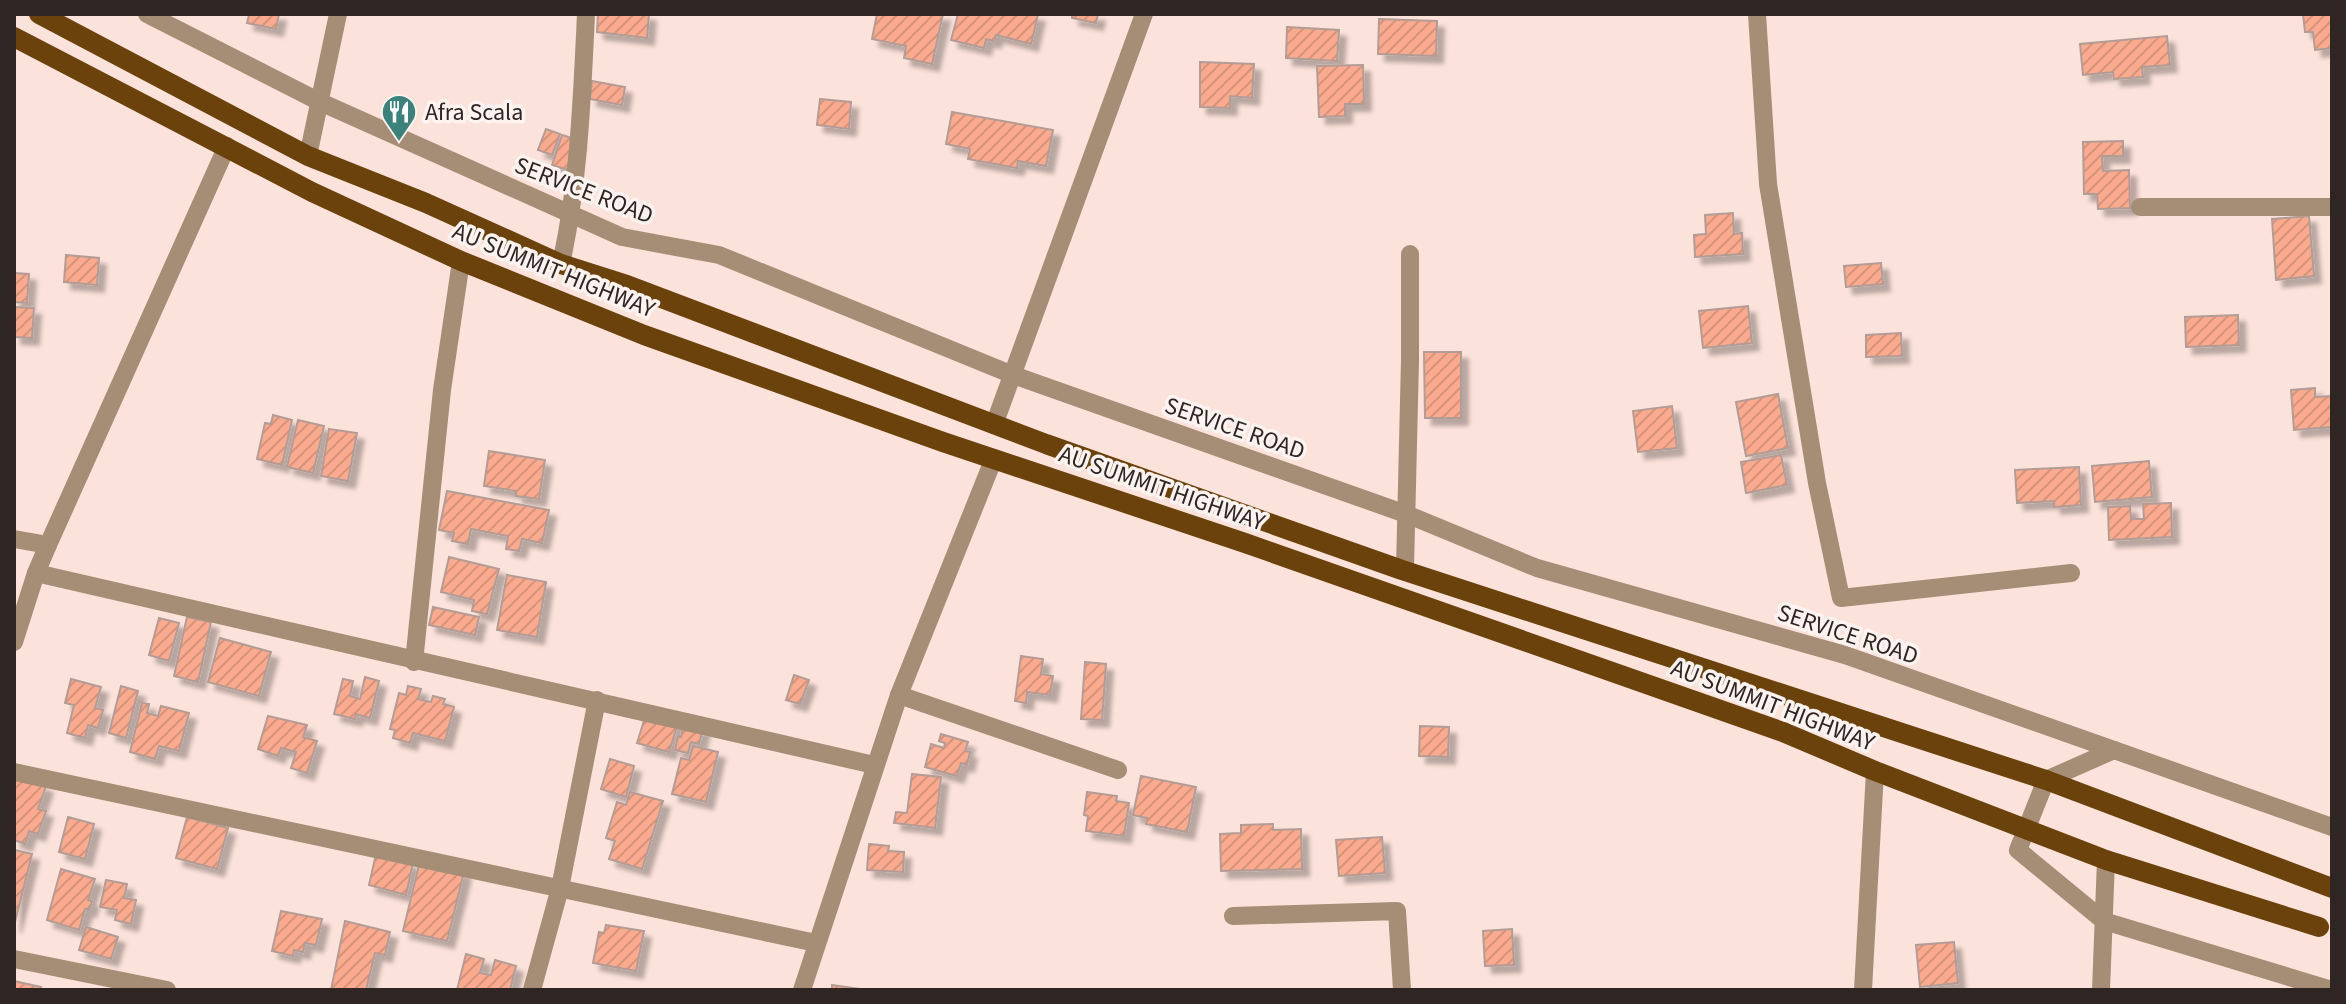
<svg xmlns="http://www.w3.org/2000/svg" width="2346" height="1004" font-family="'Source Sans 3',sans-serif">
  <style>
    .building { fill: url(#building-hatch); stroke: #b39c95; stroke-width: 2; filter: url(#shadow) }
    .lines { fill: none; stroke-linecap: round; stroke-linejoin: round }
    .street { stroke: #a68d75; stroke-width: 18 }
    .primary { stroke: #6b410c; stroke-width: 20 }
    .labels { text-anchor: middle; stroke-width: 7; stroke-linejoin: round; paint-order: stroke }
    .poi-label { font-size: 24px; fill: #2f2623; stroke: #fdf3f0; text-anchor: start }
    .street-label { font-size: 24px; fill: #2f2623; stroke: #fdf3f0 }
  </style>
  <defs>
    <pattern id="building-hatch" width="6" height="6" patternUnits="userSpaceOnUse" patternTransform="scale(2)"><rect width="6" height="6" fill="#faab8f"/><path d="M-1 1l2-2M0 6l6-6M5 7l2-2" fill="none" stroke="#d7937b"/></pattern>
    <filter id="shadow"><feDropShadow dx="7" dy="7" stdDeviation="2" flood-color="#0004"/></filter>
  </defs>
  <rect width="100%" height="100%" fill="#fbe2da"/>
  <g class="building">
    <path d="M 243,14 L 279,14 L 276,29 L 247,23 L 249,15 Z"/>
    <path d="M 598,14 L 649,14 L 647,38 L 597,32 Z"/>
    <path d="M 877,14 L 943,14 L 932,64 L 904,58 L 906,46 L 872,39 Z"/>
    <path d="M 958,14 L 1034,14 L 1038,15 L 1031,44 L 996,35 L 994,41 L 986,39 L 984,48 L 951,40 Z"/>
    <path d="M 1072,14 L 1098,14 L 1096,23 L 1072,18 Z"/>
    <path d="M 2303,14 L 2332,14 L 2332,48 L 2315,50 L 2313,32 L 2305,32 Z"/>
    <path d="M 1379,19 L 1437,21 L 1436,56 L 1378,54 Z"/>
    <path d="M 1287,27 L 1339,30 L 1337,61 L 1286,58 Z"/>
    <path d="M 2167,36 L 2170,65 L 2142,67 L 2143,77 L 2114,79 L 2113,72 L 2083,75 L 2080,44 Z"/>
    <path d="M 1200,62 L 1254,64 L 1252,98 L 1230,96 L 1230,108 L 1200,107 Z"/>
    <path d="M 1363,65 L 1364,104 L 1345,104 L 1345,116 L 1319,117 L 1317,66 Z"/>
    <path d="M 592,81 L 625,87 L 622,105 L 590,99 Z"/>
    <path d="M 820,99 L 851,102 L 849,129 L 817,125 Z"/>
    <path d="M 952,112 L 1053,130 L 1046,166 L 1018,161 L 1017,168 L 968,159 L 970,149 L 946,144 Z"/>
    <path d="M 546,129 L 560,134 L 552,155 L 538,150 Z"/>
    <path d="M 562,135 L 578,140 L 568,170 L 552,165 Z"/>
    <path d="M 2123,141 L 2123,156 L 2102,156 L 2103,171 L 2129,170 L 2130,208 L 2098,209 L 2097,194 L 2084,194 L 2083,142 Z"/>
    <path d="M 1733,213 L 1734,234 L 1742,233 L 1743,254 L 1695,257 L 1694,235 L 1706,234 L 1705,215 Z"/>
    <path d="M 2309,216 L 2314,276 L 2276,280 L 2272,219 Z"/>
    <path d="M 66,255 L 99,258 L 97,285 L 64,282 Z"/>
    <path d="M 1881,263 L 1883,284 L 1846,287 L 1844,266 Z"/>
    <path d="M 14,273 L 29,274 L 27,303 L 14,302 Z"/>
    <path d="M 1748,306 L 1752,343 L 1703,348 L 1699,311 Z"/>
    <path d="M 14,307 L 34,308 L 32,338 L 14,337 Z"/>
    <path d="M 2238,315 L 2239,345 L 2186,347 L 2185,317 Z"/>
    <path d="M 1901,333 L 1902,356 L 1866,357 L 1866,335 Z"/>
    <path d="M 1424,352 L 1461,352 L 1461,418 L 1425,418 Z"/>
    <path d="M 2315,388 L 2315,397 L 2332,396 L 2332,427 L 2294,430 L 2291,390 Z"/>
    <path d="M 1778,394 L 1788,448 L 1746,456 L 1736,402 Z"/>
    <path d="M 1672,406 L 1677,448 L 1638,452 L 1633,411 Z"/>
    <path d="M 273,415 L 292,420 L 282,465 L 257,459 L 265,423 L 271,424 Z"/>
    <path d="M 298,420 L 324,426 L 313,473 L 287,467 Z"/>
    <path d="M 329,429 L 357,433 L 348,481 L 321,476 Z"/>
    <path d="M 489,451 L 545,460 L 539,499 L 516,496 L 516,491 L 484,486 Z"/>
    <path d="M 1781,455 L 1787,485 L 1746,493 L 1741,462 Z"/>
    <path d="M 2149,461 L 2152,497 L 2095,502 L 2092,466 Z"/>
    <path d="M 2079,467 L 2081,505 L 2054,507 L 2054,501 L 2017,503 L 2015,470 Z"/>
    <path d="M 447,491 L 549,510 L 542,543 L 522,539 L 519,551 L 506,549 L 508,536 L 471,529 L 468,544 L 452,541 L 454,533 L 439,530 Z"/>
    <path d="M 2171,503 L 2172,537 L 2109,540 L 2108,507 L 2130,506 L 2131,519 L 2144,519 L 2143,504 Z"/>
    <path d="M 449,557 L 499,569 L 487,614 L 472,611 L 474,600 L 441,592 Z"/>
    <path d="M 507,575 L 546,582 L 537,637 L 497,630 Z"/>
    <path d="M 433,607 L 479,617 L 475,635 L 429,625 Z"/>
    <path d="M 187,617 L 211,622 L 198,682 L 174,676 Z"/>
    <path d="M 159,618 L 179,623 L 169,661 L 149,655 Z"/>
    <path d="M 220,638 L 271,652 L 259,696 L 208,682 Z"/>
    <path d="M 1021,656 L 1043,659 L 1041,674 L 1053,676 L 1050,695 L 1027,692 L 1026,703 L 1015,701 Z"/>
    <path d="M 1085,662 L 1106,664 L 1102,720 L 1081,719 Z"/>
    <path d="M 794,675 L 809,680 L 800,704 L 786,700 Z"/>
    <path d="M 365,677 L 379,681 L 370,718 L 356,714 L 355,719 L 334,714 L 343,679 L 353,681 L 350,696 L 360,699 Z"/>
    <path d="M 71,679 L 101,687 L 95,708 L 103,710 L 98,728 L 88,725 L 85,738 L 67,733 L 74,705 L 65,703 Z"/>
    <path d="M 121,686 L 138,691 L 126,738 L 109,733 Z"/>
    <path d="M 408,686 L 421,689 L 418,699 L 431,702 L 433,696 L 445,699 L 443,704 L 454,707 L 445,741 L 413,733 L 410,743 L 393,738 L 395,730 L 390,729 L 399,693 L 406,695 Z"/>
    <path d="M 142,703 L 149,704 L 147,713 L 158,716 L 161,706 L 189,713 L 179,751 L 159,746 L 155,759 L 130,752 Z"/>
    <path d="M 646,714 L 678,723 L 669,752 L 637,743 Z"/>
    <path d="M 268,716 L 307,725 L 303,737 L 317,741 L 307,773 L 291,768 L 296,752 L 281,748 L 278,756 L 258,749 Z"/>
    <path d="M 1420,726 L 1449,727 L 1448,757 L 1419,756 Z"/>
    <path d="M 683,728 L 703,728 L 699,744 L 691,742 L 688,753 L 675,750 L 678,736 L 681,737 Z"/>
    <path d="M 941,734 L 968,742 L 965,751 L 970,752 L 967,765 L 961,763 L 957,776 L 925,767 L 931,744 L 944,748 L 945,743 L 939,741 Z"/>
    <path d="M 693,746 L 718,752 L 706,802 L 672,794 L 681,758 L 689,760 Z"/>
    <path d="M 610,759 L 634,766 L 626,797 L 601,789 Z"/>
    <path d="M 912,774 L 941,777 L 935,828 L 894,823 L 896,812 L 907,813 Z"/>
    <path d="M 14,776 L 46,786 L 38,809 L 46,811 L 38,834 L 29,831 L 25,844 L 14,840 Z"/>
    <path d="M 1141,776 L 1196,787 L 1187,832 L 1146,824 L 1147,818 L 1133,815 Z"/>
    <path d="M 630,792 L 663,801 L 642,869 L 609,859 L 615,841 L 606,838 L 617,802 L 626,805 Z"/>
    <path d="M 1087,792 L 1117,796 L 1116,801 L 1129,803 L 1124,836 L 1086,831 L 1088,816 L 1084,815 Z"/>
    <path d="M 68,817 L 94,824 L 85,859 L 59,852 Z"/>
    <path d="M 187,817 L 228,828 L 217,869 L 176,858 Z"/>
    <path d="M 1273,824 L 1273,830 L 1301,829 L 1302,869 L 1221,871 L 1220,834 L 1241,833 L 1241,825 Z"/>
    <path d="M 1382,837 L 1385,873 L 1339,876 L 1336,840 Z"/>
    <path d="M 869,844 L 889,846 L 888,851 L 904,852 L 903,872 L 867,870 Z"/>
    <path d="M 15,850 L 32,854 L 14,926 L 14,853 Z"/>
    <path d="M 376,854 L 413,863 L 406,895 L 369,885 Z"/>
    <path d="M 420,861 L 464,872 L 447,941 L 403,931 Z"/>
    <path d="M 61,869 L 95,879 L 88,900 L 92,901 L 89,910 L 85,909 L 79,930 L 47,920 Z"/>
    <path d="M 106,880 L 127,884 L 124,898 L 136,900 L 131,924 L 115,920 L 117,910 L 100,907 Z"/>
    <path d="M 281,911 L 322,919 L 316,945 L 305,943 L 303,952 L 294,950 L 293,956 L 272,951 Z"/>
    <path d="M 345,921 L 390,932 L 385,955 L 375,953 L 366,990 L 331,990 Z"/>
    <path d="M 606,925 L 644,931 L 636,971 L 593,963 L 599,932 L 604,933 Z"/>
    <path d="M 86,927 L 118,937 L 111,959 L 79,950 Z"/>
    <path d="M 1512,929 L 1514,965 L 1485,966 L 1483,931 Z"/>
    <path d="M 1954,942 L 1958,983 L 1920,987 L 1916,945 Z"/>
    <path d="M 466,954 L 484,959 L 480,973 L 491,975 L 495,960 L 516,966 L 510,990 L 457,990 Z"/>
    <path d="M 14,981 L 41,987 L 40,990 L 14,990 Z"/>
    <path d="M 832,985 L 867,990 L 832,990 Z"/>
  </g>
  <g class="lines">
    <g class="street">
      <path d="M 147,14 L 318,101 L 622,237 L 719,255 L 1013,375 L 1406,514 L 1537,568 L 1845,655 L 2332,827"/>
      <path d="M 1757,14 L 1768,184 L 1817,483 L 1841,598 L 2071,573"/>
      <path d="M 308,156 L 338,14"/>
      <path d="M 2140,207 L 2332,207"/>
      <path d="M 561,264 C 579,182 582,98 586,14"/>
      <path d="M 994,425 L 1144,14"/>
      <path d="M 14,539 L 48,545"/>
      <path d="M 1402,570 L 1405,568 L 1410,360 L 1410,254"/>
      <path d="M 36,573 L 874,765"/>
      <path d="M 14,642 L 36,573 L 48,545 L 227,146"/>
      <path d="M 414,662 L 442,390 L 461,261"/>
      <path d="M 899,695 L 1118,770"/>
      <path d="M 2114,750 L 2046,780 L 2018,850 L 2104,921 L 2332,990"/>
      <path d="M 14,772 L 816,943"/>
      <path d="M 1233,916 L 1397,911 L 1402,990"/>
      <path d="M 14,959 L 167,990"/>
      <path d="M 532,990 L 560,888 L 597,700"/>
      <path d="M 802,990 L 899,695 L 994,458"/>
      <path d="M 1863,990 L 1875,771"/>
      <path d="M 2101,990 L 2106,860"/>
    </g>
    <g class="primary">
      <path d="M 39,14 L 308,156 L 426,203 L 561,264 L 627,285 L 1046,444 L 1402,570 L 2046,780 L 2332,888"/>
      <path d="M 14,37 L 312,192 L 461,261 L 644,335 L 943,442 L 1245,543 L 1783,732 L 1875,771 L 2106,860 L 2319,927"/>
    </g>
  </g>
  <defs>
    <symbol id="restaurant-pin" viewBox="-11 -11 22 30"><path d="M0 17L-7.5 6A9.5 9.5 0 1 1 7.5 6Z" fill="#3b827b" stroke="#fdf3f0"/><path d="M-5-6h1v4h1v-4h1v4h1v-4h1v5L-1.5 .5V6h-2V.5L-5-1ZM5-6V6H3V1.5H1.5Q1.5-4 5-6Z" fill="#fff"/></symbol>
  </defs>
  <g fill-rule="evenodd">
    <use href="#restaurant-pin" x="379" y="92" width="40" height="54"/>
  </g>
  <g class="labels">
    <g class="poi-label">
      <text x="425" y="120">Afra Scala</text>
    </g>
    <g class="street-label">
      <text transform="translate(584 190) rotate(21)" y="8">SERVICE ROAD</text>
      <text transform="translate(554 270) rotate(22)" y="8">AU SUMMIT HIGHWAY</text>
      <text transform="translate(1235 428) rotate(19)" y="8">SERVICE ROAD</text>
      <text transform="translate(1162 488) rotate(19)" y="8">AU SUMMIT HIGHWAY</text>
      <text transform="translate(1848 634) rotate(18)" y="8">SERVICE ROAD</text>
      <text transform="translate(1773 705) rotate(21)" y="8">AU SUMMIT HIGHWAY</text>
    </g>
  </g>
  <rect width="2346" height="1004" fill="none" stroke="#2f2623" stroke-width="32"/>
</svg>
